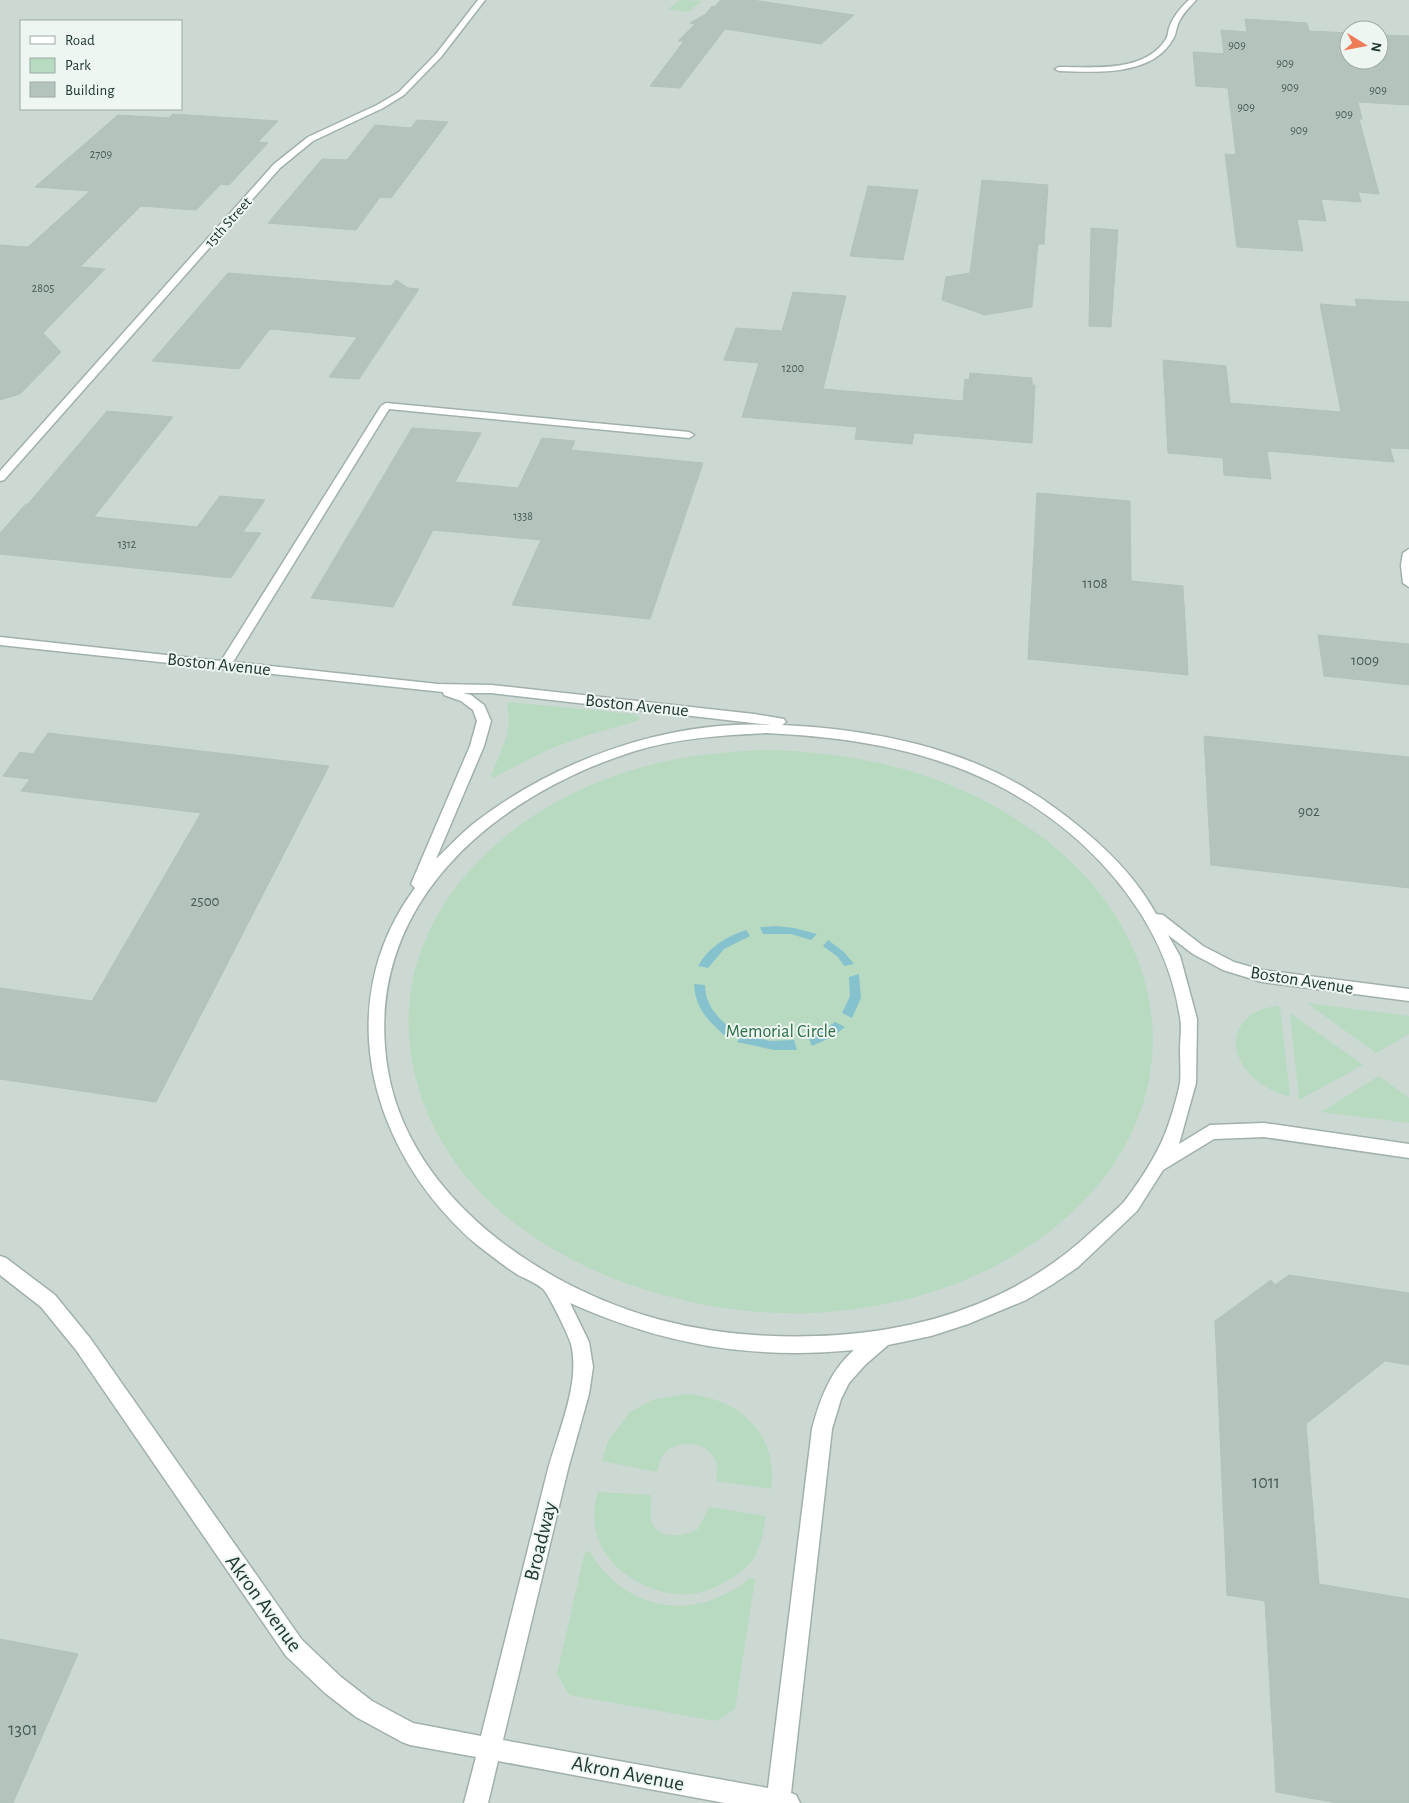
<svg xmlns="http://www.w3.org/2000/svg" width="1409" height="1803" font-family="'Alegreya Sans',sans-serif">
  <style>
    .built { fill: #ccd9d3; fill-rule: evenodd }
    .green { fill: #b7dac1 }
    .water { fill: #86c2ce }
    .building { fill: #b4c4bd; stroke: #b1c3bb }
    .lines { fill: none; stroke-linecap: round; stroke-linejoin: round }
    .street-casing { stroke: #a1b0ab; stroke-width: 3 }
    .street { fill: #fff; fill-rule: evenodd }
    .labels { text-anchor: middle; stroke-width: 4; stroke-linejoin: round; paint-order: stroke }
    .far-number-label { font-size: 12px; fill: #455b55 }
    .far-street-label { font-size: 15px; fill: #203832; stroke: #eef6f2 }
    .number-label { font-size: 15px; fill: #455b55 }
    .street-label { font-size: 18px; fill: #203832; stroke: #eef6f2 }
    .park-label { font-size: 18px; fill: #2c6e46; stroke: #eef6f2 }
    .near-number-label { font-size: 18px; fill: #455b55 }
    .near-street-label { font-size: 21px; fill: #203832; stroke: #eef6f2 }
  </style>
  <rect width="100%" height="100%" fill="#dee9e4"/>
  <path class="built" d="M 0,0 L 1409,0 L 1409,1803 L 0,1803 ZM 21,21 L 181,21 L 181,109 L 21,109 ZM 1349,30 L 1379,30 L 1379,60 L 1349,60 Z"/>
  <g class="green">
    <path d="M 680,0 L 702,1 L 688,12 L 668,9 Z"/>
    <path d="M 509,702 L 634,714 L 640,718 L 637,721 L 585,736 L 547,750 L 493,778 L 491,776 C 499,754 514,730 507,706 Z"/>
    <path d="M 767,750 C 857,752 946,772 1022,823 C 1196,937 1198,1144 1018,1253 C 956,1291 883,1310 811,1313 C 650,1319 437,1234 411,1054 C 391,921 497,817 614,776 C 663,758 715,752 767,750 Z"/>
    <path d="M 1307,1003 L 1409,1016 L 1409,1034 L 1376,1053 Z"/>
    <path d="M 1277,1006 L 1280,1008 L 1290,1095 L 1287,1096 C 1275,1092 1262,1086 1253,1077 C 1222,1048 1235,1011 1277,1006 Z"/>
    <path d="M 1290,1013 L 1363,1065 L 1299,1100 Z"/>
    <path d="M 1379,1076 L 1409,1098 L 1409,1123 L 1321,1112 Z"/>
    <path d="M 686,1394 C 738,1397 779,1434 771,1489 L 716,1481 C 717,1475 718,1468 716,1462 C 709,1441 678,1438 664,1454 C 660,1459 659,1466 657,1472 L 602,1461 L 608,1441 L 630,1412 L 652,1400 Z"/>
    <path d="M 598,1492 L 651,1495 C 652,1503 650,1512 651,1519 C 656,1542 684,1536 698,1529 L 709,1507 L 766,1516 C 763,1530 762,1544 755,1556 C 749,1567 738,1575 727,1581 C 716,1587 703,1593 691,1594 C 651,1598 600,1568 595,1525 C 593,1513 595,1503 598,1492 Z"/>
    <path d="M 585,1551 L 590,1552 C 617,1598 669,1619 719,1597 C 730,1592 741,1587 749,1578 L 755,1579 L 735,1709 L 716,1721 L 569,1695 L 557,1674 Z"/>
  </g>
  <g class="water">
    <path d="M 776,926 L 794,928 L 817,934 L 811,940 L 791,934 L 763,934 L 760,927 Z"/>
    <path d="M 746,930 L 750,936 L 724,949 L 708,968 L 698,966 C 709,947 725,937 746,930 Z"/>
    <path d="M 828,940 L 844,952 L 854,964 L 844,966 L 838,957 L 823,946 Z"/>
    <path d="M 859,974 L 861,998 L 852,1018 L 842,1013 L 850,996 L 849,977 Z"/>
    <path d="M 694,984 L 705,985 C 705,1004 717,1017 730,1028 L 724,1035 C 707,1020 695,1007 694,984 Z"/>
    <path d="M 835,1022 L 845,1027 L 834,1036 L 812,1046 L 808,1037 L 824,1030 Z"/>
    <path d="M 743,1034 L 770,1041 L 794,1040 L 797,1050 L 774,1050 L 737,1042 Z"/>
  </g>
  <g class="building">
    <path d="M 721,0 L 752,0 L 854,15 L 821,44 L 725,29 L 680,88 L 650,86 L 684,41 L 678,41 L 695,24 L 690,23 L 706,14 L 712,6 L 714,7 Z"/>
    <path d="M 1245,19 L 1307,23 L 1309,31 L 1349,33 L 1349,60 L 1379,60 L 1379,35 L 1409,36 L 1409,105 L 1358,102 L 1362,119 L 1359,119 L 1379,194 L 1358,192 L 1361,202 L 1321,199 L 1326,221 L 1297,219 L 1303,251 L 1237,247 L 1225,154 L 1236,155 L 1228,88 L 1196,86 L 1193,52 L 1224,54 L 1221,30 L 1247,32 Z"/>
    <path d="M 173,114 L 278,121 L 258,142 L 268,143 L 229,185 L 221,184 L 196,210 L 141,206 L 80,267 L 105,269 L 43,333 L 61,352 L 20,394 L 0,400 L 0,245 L 28,247 L 90,191 L 35,187 L 118,115 L 169,118 Z"/>
    <path d="M 417,120 L 448,122 L 391,198 L 380,197 L 356,230 L 268,223 L 322,159 L 347,160 L 375,125 L 411,128 Z"/>
    <path d="M 982,180 L 1048,185 L 1044,244 L 1038,244 L 1032,307 L 985,315 L 942,300 L 946,277 L 970,273 Z"/>
    <path d="M 868,186 L 918,190 L 903,260 L 850,256 Z"/>
    <path d="M 1091,228 L 1118,230 L 1111,327 L 1089,326 Z"/>
    <path d="M 228,273 L 391,286 L 396,280 L 408,288 L 419,289 L 359,379 L 329,377 L 357,337 L 270,329 L 239,369 L 152,361 Z"/>
    <path d="M 793,292 L 846,296 L 823,389 L 963,401 L 965,379 L 969,380 L 970,373 L 1032,378 L 1032,385 L 1035,385 L 1032,443 L 914,433 L 912,444 L 855,439 L 857,427 L 742,417 L 759,363 L 724,360 L 736,328 L 782,331 Z"/>
    <path d="M 1355,299 L 1409,302 L 1409,449 L 1390,448 L 1394,462 L 1267,451 L 1271,479 L 1224,475 L 1223,458 L 1168,453 L 1163,360 L 1226,366 L 1230,403 L 1341,412 L 1320,304 L 1357,307 Z"/>
    <path d="M 107,411 L 173,417 L 94,517 L 197,527 L 220,496 L 265,500 L 243,532 L 261,533 L 231,578 L 0,554 L 0,533 L 26,504 L 28,504 Z"/>
    <path d="M 412,428 L 481,433 L 455,482 L 518,488 L 542,438 L 575,441 L 571,450 L 703,463 L 650,619 L 512,605 L 541,540 L 433,530 L 393,607 L 311,598 Z"/>
    <path d="M 1037,493 L 1130,501 L 1131,581 L 1183,586 L 1188,675 L 1028,659 Z"/>
    <path d="M 1318,635 L 1409,644 L 1409,685 L 1324,676 Z"/>
    <path d="M 48,733 L 329,766 L 156,1102 L 0,1079 L 0,988 L 92,1001 L 201,813 L 21,791 L 30,779 L 3,776 L 20,752 L 33,754 Z"/>
    <path d="M 1204,736 L 1409,757 L 1409,888 L 1211,865 Z"/>
    <path d="M 1289,1275 L 1409,1293 L 1409,1365 L 1385,1361 L 1306,1424 L 1319,1584 L 1409,1599 L 1409,1803 L 1337,1803 L 1276,1792 L 1265,1601 L 1227,1595 L 1215,1321 L 1271,1280 L 1275,1285 Z"/>
    <path d="M 0,1639 L 78,1654 L 13,1803 L 0,1803 Z"/>
  </g>
  <g class="lines">
    <defs>
      <g id="street">
        <path d="M 478,0 L 485,0 L 441,57 L 404,95 L 383,108 L 313,141 L 280,168 L 4,480 L 0,481 L 0,471 L 274,164 L 308,137 L 377,105 L 399,92 L 436,54 Z"/>
        <path d="M 1189,0 L 1196,0 C 1189,8 1182,14 1178,24 C 1176,29 1176,35 1173,39 C 1152,77 1095,72 1059,71 L 1055,69 L 1059,67 C 1093,67 1145,73 1166,39 C 1168,36 1168,32 1169,28 C 1173,17 1180,8 1189,0 Z"/>
        <path d="M 386,403 L 689,432 L 694,435 L 689,438 L 389,409 L 233,662 L 438,684 L 491,685 L 754,714 L 784,719 L 786,722 L 782,725 C 867,729 960,746 1033,793 C 1045,800 1056,809 1067,817 C 1102,844 1135,875 1156,914 L 1163,915 L 1203,946 L 1234,962 L 1262,970 L 1409,989 L 1409,1001 L 1262,982 L 1223,970 L 1193,954 L 1168,935 L 1180,956 L 1197,1019 L 1196,1083 L 1179,1144 L 1210,1125 L 1264,1123 L 1409,1144 L 1409,1158 L 1264,1137 L 1214,1139 L 1163,1170 L 1137,1211 L 1078,1267 L 1053,1284 L 1026,1300 L 968,1324 L 931,1336 L 888,1345 L 865,1365 L 849,1383 L 841,1399 L 832,1429 L 791,1793 L 796,1795 L 800,1803 L 725,1803 L 498,1761 L 488,1803 L 464,1803 L 476,1757 L 410,1745 L 402,1742 L 356,1717 L 325,1693 L 286,1656 L 76,1350 L 41,1307 L 0,1275 L 0,1256 L 6,1258 L 55,1295 L 90,1338 L 302,1640 L 341,1677 L 372,1701 L 413,1723 L 481,1736 C 503,1648 525,1561 547,1473 C 557,1434 581,1384 571,1344 C 569,1336 548,1293 543,1289 C 536,1283 526,1279 518,1275 C 504,1266 489,1254 476,1244 C 372,1154 328,1006 415,888 L 411,884 L 470,746 L 477,721 L 473,710 L 461,701 L 444,695 L 443,692 L 0,645 L 0,637 L 221,661 L 381,406 ZM 463,693 L 491,693 L 771,725 C 669,720 558,759 477,821 C 462,832 449,847 436,859 L 484,746 L 491,721 L 484,705 L 471,695 ZM 767,733 C 845,737 922,748 993,783 C 1084,828 1165,914 1180,1017 C 1182,1027 1180,1039 1180,1050 C 1180,1061 1181,1073 1180,1083 C 1177,1099 1167,1133 1159,1147 C 1151,1164 1135,1188 1123,1203 C 1113,1213 1101,1223 1090,1233 C 1020,1298 933,1328 838,1335 C 779,1339 718,1335 661,1320 C 544,1289 410,1199 388,1071 C 360,907 492,796 635,751 C 677,738 723,735 767,733 ZM 570,1303 C 664,1345 752,1360 854,1350 C 830,1371 820,1399 812,1429 L 768,1788 L 503,1740 L 568,1469 L 589,1394 L 593,1367 L 589,1342 Z"/>
        <path d="M 1409,549 L 1409,587 L 1403,583 L 1401,565 L 1403,553 Z"/>
      </g>
    </defs>
    <use href="#street" class="street-casing"/>
    <use href="#street" class="street"/>
  </g>
  <g class="labels">
    <g class="far-number-label">
      <text x="1237" y="49">909</text>
      <text x="1285" y="67">909</text>
      <text x="1290" y="91">909</text>
      <text x="1378" y="94">909</text>
      <text x="1246" y="111">909</text>
      <text x="1344" y="118">909</text>
      <text x="1299" y="134">909</text>
      <text x="101" y="158">2709</text>
      <text x="43" y="292">2805</text>
      <text x="793" y="372">1200</text>
      <text x="523" y="520">1338</text>
      <text x="127" y="548">1312</text>
    </g>
    <g class="far-street-label">
      <text transform="translate(228 222) rotate(-48)" y="5">15th Street</text>
    </g>
    <g class="number-label">
      <text x="1095" y="588">1108</text>
      <text x="1365" y="665">1009</text>
      <text x="1309" y="816">902</text>
      <text x="205" y="906">2500</text>
    </g>
    <g class="street-label">
      <text transform="translate(219 664) rotate(6)" y="6">Boston Avenue</text>
      <text transform="translate(637 705) rotate(6)" y="6">Boston Avenue</text>
      <text transform="translate(1302 980) rotate(9)" y="6">Boston Avenue</text>
    </g>
    <g class="park-label">
      <text x="781" y="1037">Memorial Circle</text>
    </g>
    <g class="near-number-label">
      <text x="1266" y="1488">1011</text>
      <text x="23" y="1735">1301</text>
    </g>
    <g class="near-street-label">
      <text transform="translate(540 1541) rotate(-76)" y="7">Broadway</text>
      <text transform="translate(264 1603) rotate(54)" y="7">Akron Avenue</text>
      <text transform="translate(628 1773) rotate(11)" y="7">Akron Avenue</text>
    </g>
  </g>
  <rect x="20" y="20" width="162" height="90" fill="#eef6f2" stroke="#9caaa5"/>
  <rect x="30" y="36" width="25" height="8" fill="#ffffff" stroke="#9caaa5"/>
  <text x="65" y="45" font-size="15" fill="#203832">Road</text>
  <rect x="30" y="58" width="25" height="15" fill="#b7dac1" stroke="#9caaa5"/>
  <text x="65" y="70" font-size="15" fill="#203832">Park</text>
  <rect x="30" y="82" width="25" height="15" fill="#b4c4bd" stroke="#9caaa5"/>
  <text x="65" y="95" font-size="15" fill="#203832">Building</text>
  <g transform="translate(1364 45) rotate(100)"><circle r="24" fill="#eef6f2" stroke="#9caaa5"/>
  <path d="M0-4L9 19L0 12L-9 19Z" fill="#ee7d57"/>
  <text y="-8" font-size="14" font-weight="bold" text-anchor="middle" fill="#203832">N</text>
  </g>
</svg>
